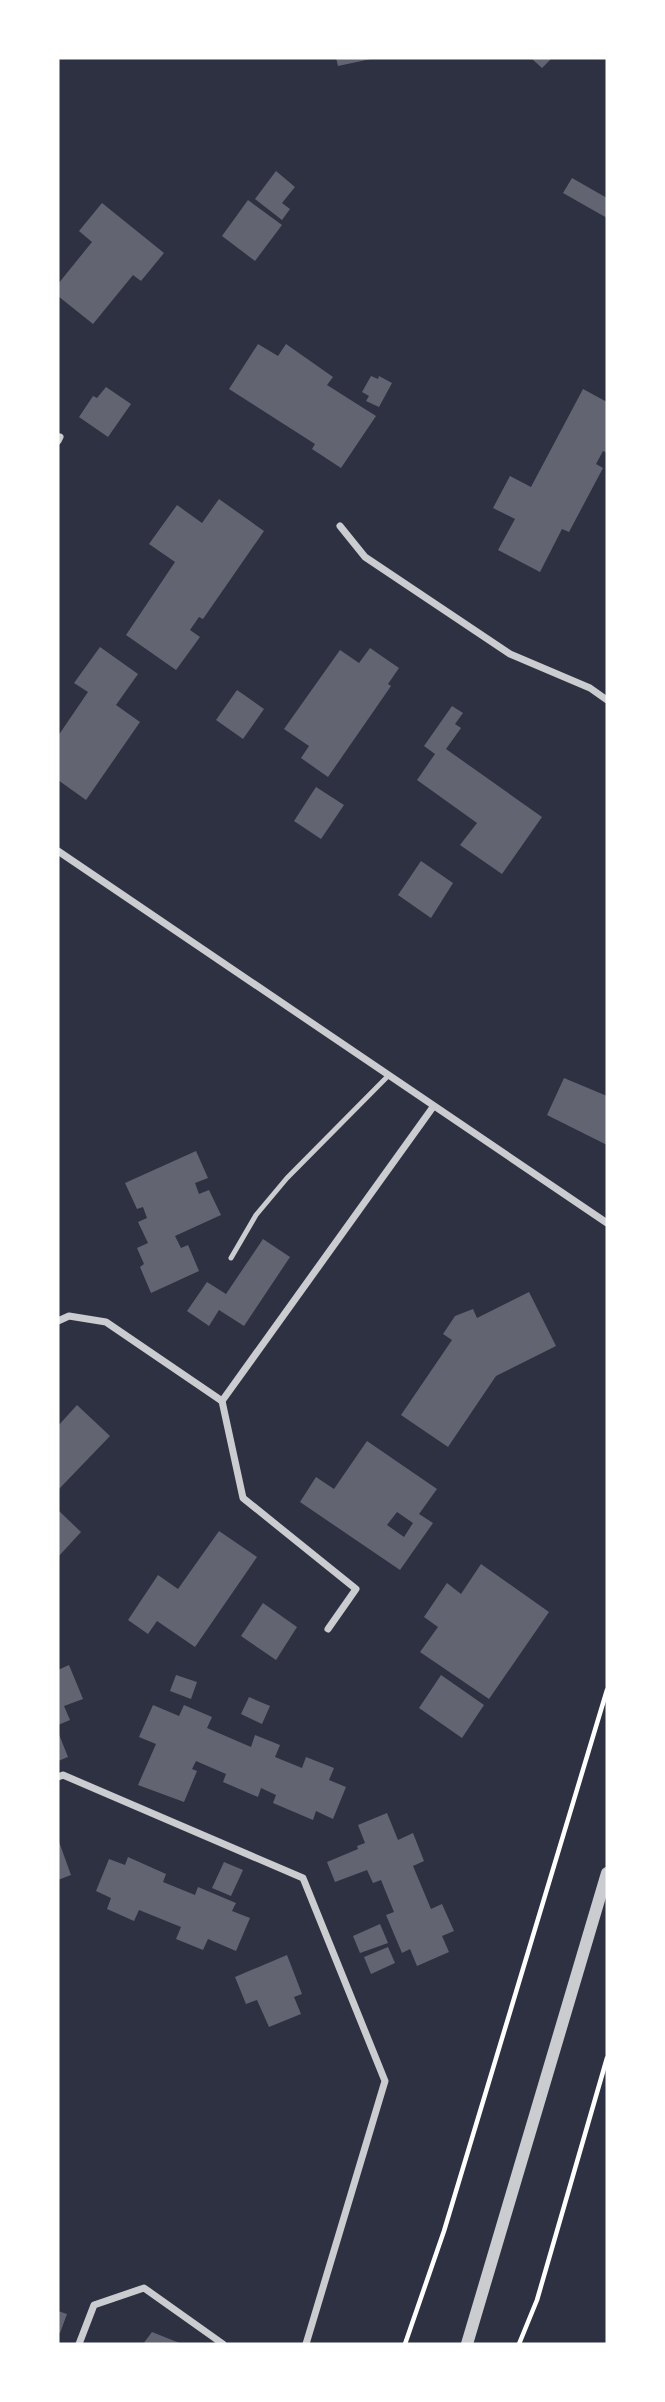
<svg xmlns="http://www.w3.org/2000/svg" width="665" height="2402" font-family="Barlow,sans-serif">
  <style>
    .building { fill: #626471; fill-rule: evenodd }
    .lines { fill: none; stroke-linecap: round; stroke-linejoin: round }
    .path { stroke: #fff; stroke-width: 4.5 }
    .service { stroke: #caccd0; stroke-width: 5 }
    .minor { stroke: #caccd0; stroke-width: 7 }
    .tertiary { stroke: #caccd0; stroke-width: 12 }
  </style>
  <rect width="100%" height="100%" fill="#2d3142"/>
  <g class="building">
    <path d="M 336,58 L 371,58 L 371,59 L 338,66 Z"/>
    <path d="M 531,58 L 552,58 L 542,68 Z"/>
    <path d="M 276,171 L 295,187 L 282,203 L 290,209 L 282,220 L 255,199 Z"/>
    <path d="M 572,178 L 607,198 L 607,218 L 563,193 Z"/>
    <path d="M 248,200 L 282,225 L 255,261 L 222,236 Z"/>
    <path d="M 102,203 L 164,253 L 141,281 L 133,275 L 93,324 L 58,296 L 58,284 L 92,242 L 79,231 Z"/>
    <path d="M 258,344 L 278,356 L 286,344 L 333,377 L 327,385 L 376,416 L 341,468 L 312,449 L 315,444 L 229,389 Z"/>
    <path d="M 371,376 L 378,379 L 379,376 L 392,383 L 379,407 L 366,401 L 369,396 L 362,392 Z"/>
    <path d="M 106,387 L 131,404 L 108,437 L 79,417 L 93,396 L 97,398 Z"/>
    <path d="M 583,389 L 607,402 L 607,453 L 603,451 L 596,464 L 603,468 L 569,532 L 562,529 L 540,572 L 498,550 L 515,519 L 493,508 L 510,476 L 531,487 Z"/>
    <path d="M 219,499 L 264,531 L 203,619 L 199,617 L 190,630 L 200,637 L 176,670 L 126,635 L 175,562 L 149,544 L 177,505 L 202,523 Z"/>
    <path d="M 100,647 L 138,674 L 116,705 L 140,722 L 86,800 L 58,780 L 58,736 L 88,692 L 74,683 Z"/>
    <path d="M 370,648 L 399,668 L 388,684 L 391,686 L 328,777 L 301,758 L 309,746 L 284,729 L 340,650 L 359,663 Z"/>
    <path d="M 237,690 L 264,709 L 243,739 L 216,720 Z"/>
    <path d="M 452,706 L 463,713 L 455,724 L 461,728 L 446,749 L 542,817 L 502,874 L 460,845 L 477,823 L 417,780 L 435,754 L 424,746 Z"/>
    <path d="M 316,787 L 344,805 L 321,839 L 294,821 Z"/>
    <path d="M 421,861 L 453,883 L 431,918 L 398,895 Z"/>
    <path d="M 564,1078 L 607,1096 L 607,1145 L 547,1115 Z"/>
    <path d="M 196,1151 L 208,1178 L 195,1183 L 199,1194 L 209,1190 L 221,1215 L 175,1236 L 181,1248 L 188,1245 L 199,1271 L 151,1293 L 140,1267 L 144,1264 L 137,1248 L 148,1243 L 138,1222 L 147,1218 L 143,1207 L 137,1209 L 125,1183 Z"/>
    <path d="M 263,1239 L 290,1257 L 244,1326 L 219,1310 L 209,1326 L 187,1311 L 207,1282 L 226,1294 Z"/>
    <path d="M 529,1292 L 556,1346 L 496,1376 L 448,1447 L 401,1415 L 452,1340 L 443,1334 L 455,1316 L 473,1309 L 477,1318 Z"/>
    <path d="M 77,1405 L 110,1436 L 58,1490 L 58,1426 Z"/>
    <path d="M 367,1441 L 437,1489 L 419,1514 L 433,1523 L 400,1570 L 300,1502 L 316,1477 L 334,1489 ZM 397,1512 L 413,1523 L 404,1537 L 387,1525 Z"/>
    <path d="M 58,1510 L 81,1532 L 58,1557 Z"/>
    <path d="M 219,1531 L 257,1557 L 195,1647 L 157,1621 L 148,1634 L 128,1620 L 158,1575 L 178,1589 Z"/>
    <path d="M 481,1564 L 549,1612 L 489,1699 L 420,1652 L 438,1627 L 424,1617 L 447,1583 L 461,1594 Z"/>
    <path d="M 263,1603 L 297,1627 L 276,1660 L 241,1636 Z"/>
    <path d="M 69,1665 L 83,1699 L 64,1706 L 70,1720 L 58,1725 L 58,1670 Z"/>
    <path d="M 176,1675 L 197,1682 L 191,1699 L 170,1691 Z"/>
    <path d="M 441,1675 L 484,1705 L 462,1738 L 419,1708 Z"/>
    <path d="M 249,1697 L 270,1706 L 262,1724 L 241,1714 Z"/>
    <path d="M 153,1705 L 179,1716 L 184,1705 L 212,1717 L 207,1728 L 251,1747 L 255,1735 L 280,1745 L 275,1757 L 302,1768 L 306,1757 L 334,1768 L 329,1780 L 346,1787 L 333,1819 L 316,1811 L 313,1820 L 273,1803 L 276,1795 L 261,1788 L 258,1797 L 223,1782 L 226,1774 L 196,1761 L 192,1769 L 197,1771 L 184,1802 L 138,1785 L 156,1744 L 139,1737 Z"/>
    <path d="M 58,1732 L 68,1757 L 58,1761 Z"/>
    <path d="M 387,1813 L 398,1840 L 413,1833 L 424,1861 L 413,1866 L 431,1909 L 442,1904 L 454,1931 L 442,1936 L 449,1952 L 417,1966 L 410,1949 L 402,1953 L 386,1915 L 394,1912 L 381,1880 L 373,1883 L 367,1870 L 335,1882 L 327,1862 L 358,1849 L 357,1846 L 365,1843 L 358,1825 Z"/>
    <path d="M 58,1839 L 71,1875 L 58,1880 Z"/>
    <path d="M 128,1857 L 166,1874 L 163,1882 L 195,1895 L 198,1887 L 236,1903 L 232,1911 L 250,1918 L 236,1951 L 208,1939 L 203,1950 L 176,1939 L 181,1927 L 139,1910 L 134,1921 L 107,1909 L 111,1898 L 96,1891 L 109,1859 L 125,1865 Z"/>
    <path d="M 224,1862 L 243,1870 L 231,1896 L 212,1888 Z"/>
    <path d="M 380,1924 L 388,1943 L 360,1953 L 353,1936 Z"/>
    <path d="M 388,1947 L 395,1963 L 371,1974 L 364,1957 Z"/>
    <path d="M 287,1955 L 302,1994 L 294,1997 L 301,2014 L 269,2027 L 257,2000 L 246,2004 L 235,1977 Z"/>
    <path d="M 58,2311 L 67,2314 L 60,2333 L 58,2332 Z"/>
    <path d="M 152,2332 L 182,2344 L 143,2344 Z"/>
  </g>
  <g class="lines">
    <g class="path">
      <path d="M 405,2344 L 444,2231 L 607,1690"/>
      <path d="M 519,2344 L 537,2300 L 607,2058"/>
    </g>
    <path class="service" d="M 231,1258 L 256,1215 L 287,1178 L 388,1076"/>
    <g class="minor">
      <path d="M 58,441 L 60,437"/>
      <path d="M 340,526 L 365,557 L 510,654 L 590,688 L 607,700"/>
      <path d="M 58,851 L 607,1223"/>
      <path d="M 58,1321 L 69,1316 L 106,1322 L 222,1401"/>
      <path d="M 328,1629 L 356,1589 L 243,1498 L 222,1401 L 433,1107"/>
      <path d="M 58,1777 L 63,1775 L 303,1878 L 385,2081 L 306,2344"/>
      <path d="M 79,2344 L 94,2305 L 144,2288 L 223,2344"/>
    </g>
    <path class="tertiary" d="M 467,2344 L 607,1873"/>
  </g>
  <rect width="665" height="2402" fill="none" stroke="#ffffff" stroke-width="119"/>
</svg>
